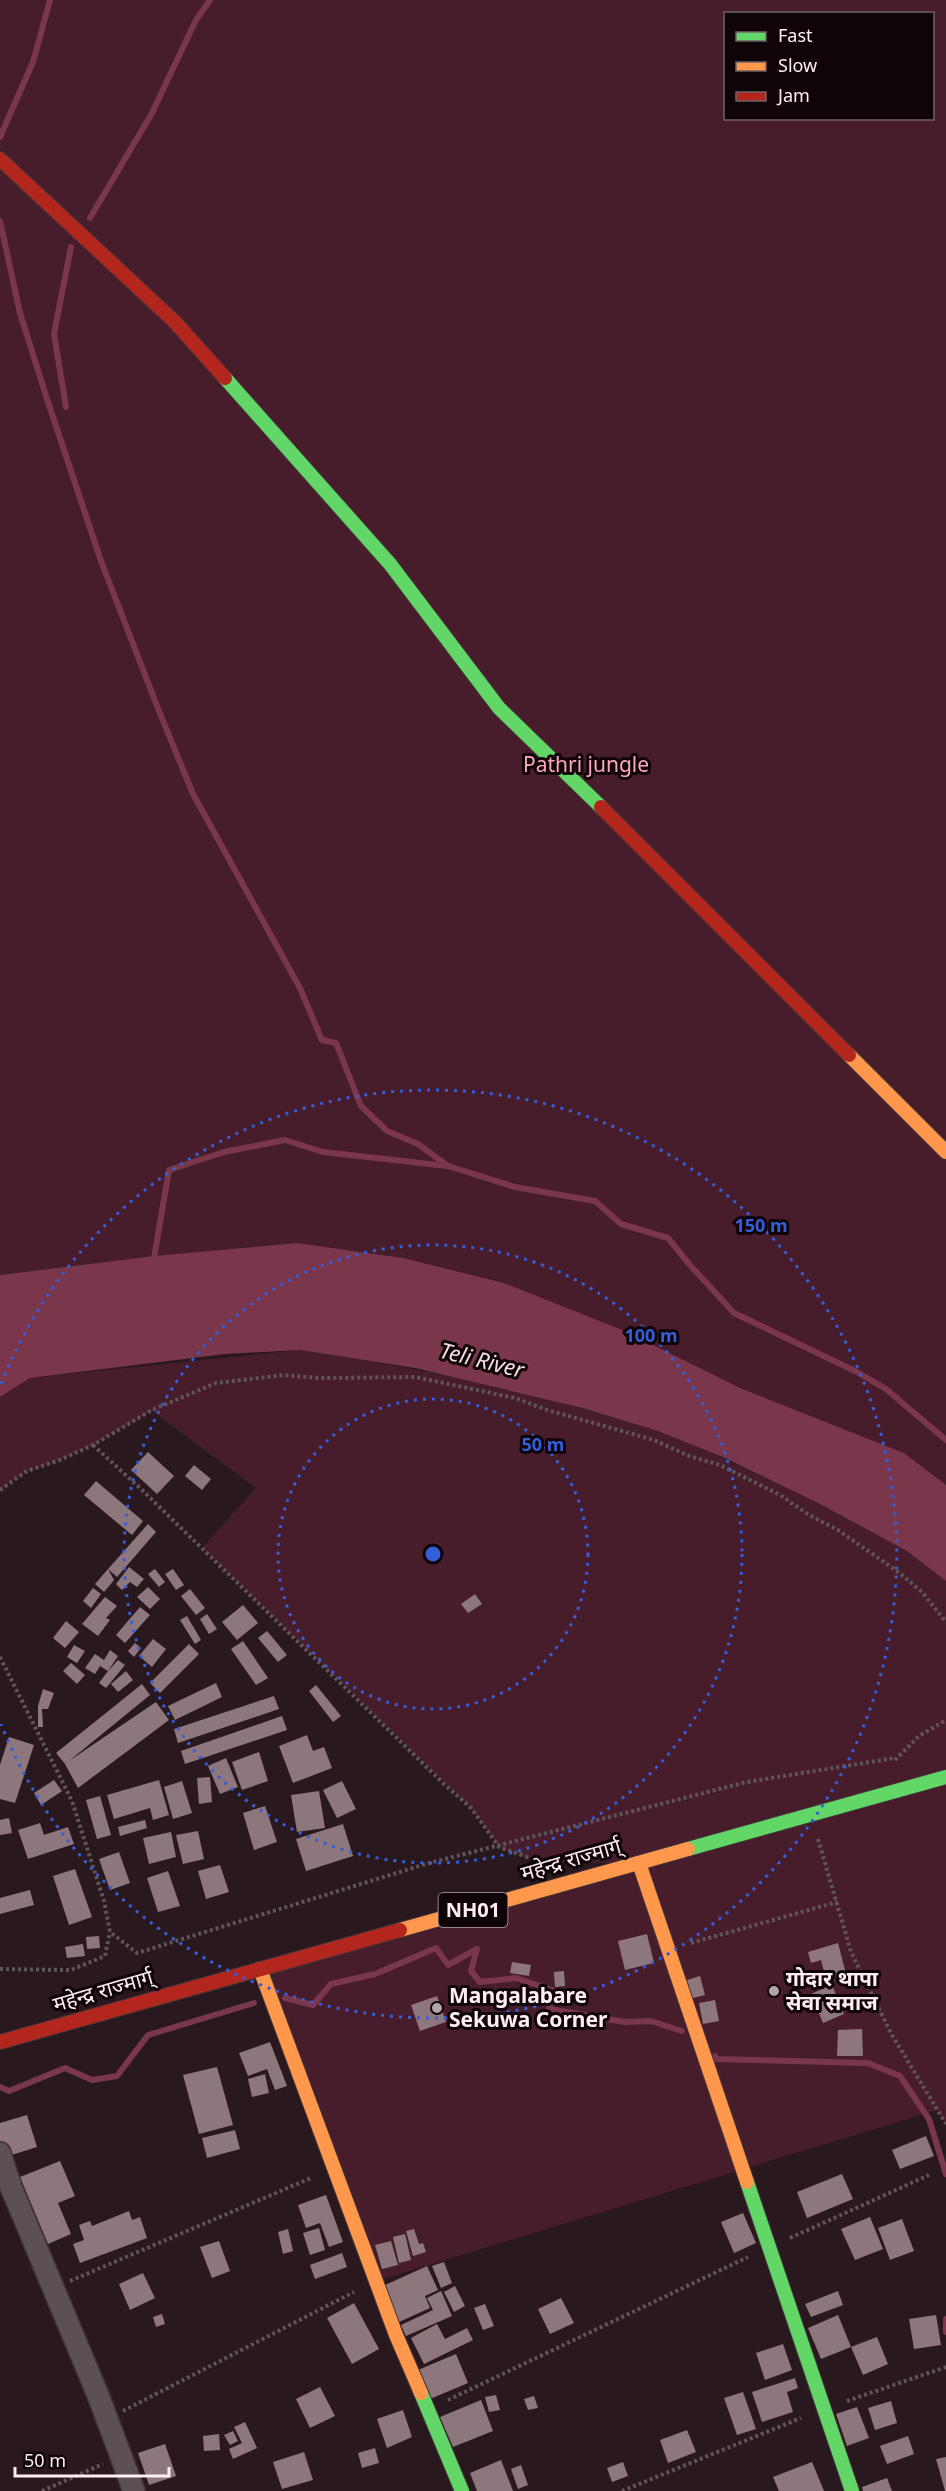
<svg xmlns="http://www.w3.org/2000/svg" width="946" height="2491" font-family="'Noto Sans','Noto Sans Devanagari',sans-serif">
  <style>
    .green { fill: #481d2b; fill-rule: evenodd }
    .water { fill: #7a374c }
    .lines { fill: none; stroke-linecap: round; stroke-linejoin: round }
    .stream { stroke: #7a374c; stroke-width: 6 }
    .building { fill: #8e767d }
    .street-casing { stroke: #413438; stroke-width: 24 }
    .fast-casing { stroke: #413438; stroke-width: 16 }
    .slow-casing { stroke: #413438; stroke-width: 16 }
    .jam-casing { stroke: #413438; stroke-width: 16 }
    .path { stroke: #5f5457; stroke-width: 4; stroke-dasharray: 3 3; stroke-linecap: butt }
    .street { stroke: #5c5054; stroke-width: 21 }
    .fast { stroke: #63d668; stroke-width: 14 }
    .slow { stroke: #ff974d; stroke-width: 14 }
    .jam { stroke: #b3261e; stroke-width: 14 }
    .ring { fill: none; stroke: #345eda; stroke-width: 3; stroke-dasharray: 3 6 }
    .poi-dot { fill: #b3a3a7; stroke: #0f0407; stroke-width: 2 }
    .labels { text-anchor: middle; stroke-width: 6; stroke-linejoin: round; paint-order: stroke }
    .shield { fill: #0f0407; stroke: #b6a8ab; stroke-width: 1.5 }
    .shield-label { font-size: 20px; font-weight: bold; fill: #feeef1 }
    .park-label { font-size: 21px; fill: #fda6be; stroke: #0f0407 }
    .street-label { font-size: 21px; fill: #feeef1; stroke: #0f0407 }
    .poi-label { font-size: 21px; font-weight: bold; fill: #feeef1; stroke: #0f0407; text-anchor: start }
    .water-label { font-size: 22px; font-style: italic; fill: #f5dde3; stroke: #0f0407 }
    .centre { fill: #345eda; stroke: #0f0407; stroke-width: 3 }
    .ring-label { font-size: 18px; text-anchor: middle; font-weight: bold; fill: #345eda; stroke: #0f0407; stroke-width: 6; stroke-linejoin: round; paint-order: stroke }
  </style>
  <rect width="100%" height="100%" fill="#29191e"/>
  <g class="green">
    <path d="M 0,0 L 946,0 L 946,1485 L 904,1453 L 740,1388 L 625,1331 L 504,1283 L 403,1258 L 297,1243 L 154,1256 L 0,1275 ZM 726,14 L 932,14 L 932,118 L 726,118 Z"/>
    <path d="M 300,1350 C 421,1369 542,1391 658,1431 C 701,1446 741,1467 782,1486 C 824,1506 868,1525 907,1551 C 920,1560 933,1571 946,1581 L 946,2124 L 937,2110 L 376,2281 L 260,1969 L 637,1863 L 537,1862 L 499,1847 L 471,1808 L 202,1548 L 256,1488 L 152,1411 L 93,1445 L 60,1460 L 27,1471 L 0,1490 L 0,1397 L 30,1378 Z"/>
  </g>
  <path class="water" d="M 297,1243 L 403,1258 L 504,1283 L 625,1331 L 740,1388 L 904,1453 L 946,1485 L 946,1581 L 907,1551 L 822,1505 L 725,1458 L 658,1431 L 583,1408 L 415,1368 L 300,1350 L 225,1354 L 30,1378 L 0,1397 L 0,1275 L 154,1256 Z"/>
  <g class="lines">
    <g class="stream">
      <path d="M 0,137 L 33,62 L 50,0"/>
      <path d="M 90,218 L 152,113 L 196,20 L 210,0"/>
      <path d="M 0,221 L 20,313 L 47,399 L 101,561 L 159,711 L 193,794 L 300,988 L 322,1040 L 336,1043 L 361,1106 L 387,1131 L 418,1144 L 448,1166 L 515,1187 L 595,1201 L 621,1224 L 668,1238 L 689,1264 L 734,1313 L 857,1372 L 886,1389 L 946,1440"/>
      <path d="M 66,407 L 54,334 L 71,247"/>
      <path d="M 153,1264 L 169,1170 L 224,1152 L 285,1140 L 323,1152 L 447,1166"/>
      <path d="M 285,1998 L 313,2005 L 331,1984 L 375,1974 L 436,1948 L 448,1965 L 477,1949 L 471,1971 L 480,1982 L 516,1978 L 552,1990 L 549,2009 L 625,2022 L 651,2021 L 682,2031"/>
      <path d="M 715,2056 L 716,2059 L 868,2063 L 900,2076 L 929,2119 L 946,2174"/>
      <path d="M 0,2087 L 9,2091 L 65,2068 L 92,2080 L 117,2076 L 148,2035 L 254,2003"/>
      <path d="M 946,2319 L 946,2332"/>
    </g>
  </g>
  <g class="building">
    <path d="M 148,1452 L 174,1476 L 157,1494 L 131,1470 Z"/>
    <path d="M 194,1465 L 211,1479 L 202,1490 L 185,1476 Z"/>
    <path d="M 96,1481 L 143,1521 L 132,1535 L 84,1495 Z"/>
    <path d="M 148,1524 L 156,1532 L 117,1577 L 108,1569 Z"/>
    <path d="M 129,1567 L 144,1579 L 137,1587 L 130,1582 L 122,1590 L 116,1584 Z"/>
    <path d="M 108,1569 L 114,1580 L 104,1592 L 95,1584 Z"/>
    <path d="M 155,1569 L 165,1582 L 159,1587 L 148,1574 Z"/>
    <path d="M 173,1569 L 184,1585 L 176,1590 L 165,1574 Z"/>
    <path d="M 148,1587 L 160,1599 L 150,1609 L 137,1597 Z"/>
    <path d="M 93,1588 L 101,1594 L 91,1608 L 83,1601 Z"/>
    <path d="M 190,1589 L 205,1608 L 196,1615 L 181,1596 Z"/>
    <path d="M 475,1594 L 482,1604 L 468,1613 L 461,1604 Z"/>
    <path d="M 105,1597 L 117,1606 L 106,1618 L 110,1620 L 98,1636 L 82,1624 Z"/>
    <path d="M 243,1605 L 258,1623 L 237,1640 L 222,1622 Z"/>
    <path d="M 140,1607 L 150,1615 L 125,1643 L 116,1635 Z"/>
    <path d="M 207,1614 L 217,1629 L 209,1634 L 200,1619 Z"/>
    <path d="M 187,1616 L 201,1640 L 195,1644 L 180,1620 Z"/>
    <path d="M 66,1621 L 79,1632 L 65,1648 L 53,1638 Z"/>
    <path d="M 267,1631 L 287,1655 L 278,1662 L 258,1638 Z"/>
    <path d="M 153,1639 L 166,1649 L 152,1667 L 139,1656 Z"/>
    <path d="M 243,1641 L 268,1678 L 256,1685 L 231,1649 Z"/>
    <path d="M 135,1643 L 141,1648 L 134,1657 L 128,1651 Z"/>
    <path d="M 189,1644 L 199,1654 L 160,1693 L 150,1683 Z"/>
    <path d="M 74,1645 L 85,1651 L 77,1663 L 67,1657 Z"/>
    <path d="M 110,1650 L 118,1656 L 108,1671 L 118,1660 L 125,1665 L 106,1688 L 99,1683 L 108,1671 L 100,1666 L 95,1674 L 85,1668 L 95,1654 L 104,1660 Z"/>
    <path d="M 71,1663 L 85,1675 L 77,1684 L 63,1671 Z"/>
    <path d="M 126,1671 L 133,1680 L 118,1692 L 111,1684 Z"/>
    <path d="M 216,1683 L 222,1697 L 175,1720 L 168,1706 Z"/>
    <path d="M 142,1684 L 150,1695 L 69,1761 L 156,1702 L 169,1720 L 78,1788 L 65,1764 L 56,1753 Z"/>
    <path d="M 316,1685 L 341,1716 L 333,1722 L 309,1691 Z"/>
    <path d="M 43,1689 L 54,1693 L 48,1709 L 42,1709 L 43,1727 L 38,1727 L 38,1706 Z"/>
    <path d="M 274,1696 L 279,1709 L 178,1743 L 174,1729 Z"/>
    <path d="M 282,1716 L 287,1730 L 185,1764 L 181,1751 Z"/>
    <path d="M 307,1735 L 313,1751 L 324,1747 L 332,1768 L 293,1783 L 279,1746 Z"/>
    <path d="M 9,1737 L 34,1745 L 15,1803 L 0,1799 L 0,1765 Z"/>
    <path d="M 259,1752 L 268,1781 L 242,1790 L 232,1762 Z"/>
    <path d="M 226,1758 L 238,1787 L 220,1794 L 208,1766 Z"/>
    <path d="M 210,1777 L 212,1802 L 199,1804 L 197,1778 Z"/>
    <path d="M 54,1780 L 62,1791 L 41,1805 L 34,1793 Z"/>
    <path d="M 159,1780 L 169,1815 L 153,1820 L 150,1808 L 114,1819 L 107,1795 Z"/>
    <path d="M 182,1781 L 192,1813 L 173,1819 L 164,1787 Z"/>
    <path d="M 342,1781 L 356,1809 L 337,1818 L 323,1790 Z"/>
    <path d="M 319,1791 L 325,1828 L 297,1832 L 291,1795 Z"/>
    <path d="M 100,1796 L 111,1835 L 97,1839 L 86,1800 Z"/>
    <path d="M 265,1806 L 277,1842 L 254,1850 L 243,1813 Z"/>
    <path d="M 9,1818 L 12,1833 L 0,1835 L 0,1820 Z"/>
    <path d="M 145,1820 L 147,1828 L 120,1836 L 118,1827 Z"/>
    <path d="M 40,1823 L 44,1835 L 68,1827 L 74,1844 L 28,1859 L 18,1830 Z"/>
    <path d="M 343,1824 L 353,1856 L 306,1871 L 296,1839 Z"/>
    <path d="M 198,1831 L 204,1859 L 183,1864 L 176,1835 Z"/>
    <path d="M 171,1832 L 176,1857 L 149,1864 L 143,1838 Z"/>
    <path d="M 119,1852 L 130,1883 L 110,1890 L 99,1859 Z"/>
    <path d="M 220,1865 L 229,1892 L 206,1899 L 198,1871 Z"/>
    <path d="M 75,1869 L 92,1917 L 69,1925 L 53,1876 Z"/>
    <path d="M 168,1871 L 180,1906 L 158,1912 L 147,1878 Z"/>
    <path d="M 30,1890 L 34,1905 L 0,1914 L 0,1898 Z"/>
    <path d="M 647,1934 L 654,1963 L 625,1970 L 618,1941 Z"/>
    <path d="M 99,1936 L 100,1948 L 87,1949 L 86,1937 Z"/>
    <path d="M 838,1943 L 846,1974 L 826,1979 L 821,1960 L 811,1963 L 808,1952 Z"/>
    <path d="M 83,1944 L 85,1956 L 67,1958 L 65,1947 Z"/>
    <path d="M 512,1962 L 531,1965 L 529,1976 L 510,1973 Z"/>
    <path d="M 564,1971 L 565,1986 L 555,1987 L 554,1972 Z"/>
    <path d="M 700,1976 L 705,1995 L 689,1999 L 684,1981 Z"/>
    <path d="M 832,1985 L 844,2014 L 823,2023 L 811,1994 Z"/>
    <path d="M 437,1996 L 446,2022 L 420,2031 L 411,2005 Z"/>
    <path d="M 715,2000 L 719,2021 L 703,2024 L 699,2003 Z"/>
    <path d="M 862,2029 L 863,2056 L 837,2056 L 838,2030 Z"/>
    <path d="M 270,2042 L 287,2086 L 275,2090 L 267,2069 L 248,2076 L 239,2053 Z"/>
    <path d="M 217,2067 L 233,2125 L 199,2134 L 183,2075 Z"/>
    <path d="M 265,2074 L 269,2093 L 252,2097 L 248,2079 Z"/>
    <path d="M 27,2115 L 37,2147 L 5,2157 L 0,2144 L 0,2123 Z"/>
    <path d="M 235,2130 L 240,2149 L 207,2158 L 202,2138 Z"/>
    <path d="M 926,2136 L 934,2156 L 900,2169 L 892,2150 Z"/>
    <path d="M 60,2161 L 75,2196 L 58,2203 L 71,2234 L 48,2244 L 20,2177 Z"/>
    <path d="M 842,2174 L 853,2199 L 807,2218 L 797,2192 Z"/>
    <path d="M 326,2195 L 343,2242 L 329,2247 L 320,2223 L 306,2228 L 298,2205 Z"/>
    <path d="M 129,2211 L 132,2220 L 140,2217 L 147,2238 L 80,2263 L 73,2244 L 84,2240 L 79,2225 L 90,2221 L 92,2226 Z"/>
    <path d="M 743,2213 L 756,2243 L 734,2253 L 721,2222 Z"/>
    <path d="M 870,2217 L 883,2249 L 855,2260 L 841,2229 Z"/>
    <path d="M 902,2219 L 914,2251 L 890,2260 L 878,2228 Z"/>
    <path d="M 319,2228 L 325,2250 L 310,2255 L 303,2233 Z"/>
    <path d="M 288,2229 L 293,2251 L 283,2254 L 278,2232 Z"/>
    <path d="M 414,2229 L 419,2244 L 423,2243 L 426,2252 L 413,2256 L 406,2231 Z"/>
    <path d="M 405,2234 L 411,2260 L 399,2263 L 393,2237 Z"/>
    <path d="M 219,2241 L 230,2271 L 212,2278 L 200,2247 Z"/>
    <path d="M 391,2241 L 398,2265 L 382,2269 L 375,2245 Z"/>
    <path d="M 342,2253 L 347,2267 L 315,2279 L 310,2265 Z"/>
    <path d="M 444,2262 L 452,2283 L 441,2288 L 432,2266 Z"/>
    <path d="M 427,2266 L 438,2290 L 425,2296 L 430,2308 L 399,2322 L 383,2286 Z"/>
    <path d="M 143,2273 L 155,2298 L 130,2310 L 119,2284 Z"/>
    <path d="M 455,2286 L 465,2306 L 454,2312 L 444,2292 Z"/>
    <path d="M 441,2291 L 452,2316 L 406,2336 L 401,2325 L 433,2310 L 427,2298 Z"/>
    <path d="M 838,2291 L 843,2305 L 811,2317 L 805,2304 Z"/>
    <path d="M 561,2298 L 574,2323 L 550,2334 L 538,2309 Z"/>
    <path d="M 354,2303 L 379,2349 L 352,2364 L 327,2318 Z"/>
    <path d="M 485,2304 L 494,2326 L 483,2330 L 474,2308 Z"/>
    <path d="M 162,2314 L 165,2324 L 156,2327 L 153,2317 Z"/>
    <path d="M 838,2315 L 851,2347 L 821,2359 L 808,2328 Z"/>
    <path d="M 936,2315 L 941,2345 L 914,2349 L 909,2319 Z"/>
    <path d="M 437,2324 L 445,2339 L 467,2328 L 473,2340 L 424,2364 L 411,2338 Z"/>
    <path d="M 877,2337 L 888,2364 L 863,2375 L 851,2347 Z"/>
    <path d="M 783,2344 L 792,2370 L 765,2380 L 756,2353 Z"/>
    <path d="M 456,2354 L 468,2383 L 430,2399 L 418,2370 Z"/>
    <path d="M 795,2378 L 798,2388 L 787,2392 L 793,2412 L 762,2422 L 752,2392 Z"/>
    <path d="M 320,2387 L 335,2416 L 310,2428 L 296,2399 Z"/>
    <path d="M 743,2392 L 756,2429 L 737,2435 L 724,2398 Z"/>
    <path d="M 496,2395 L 500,2410 L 489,2412 L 485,2397 Z"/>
    <path d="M 534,2396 L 538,2408 L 528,2410 L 524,2399 Z"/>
    <path d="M 481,2400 L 493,2431 L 453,2447 L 440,2417 Z"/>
    <path d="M 891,2401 L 897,2423 L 875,2430 L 868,2408 Z"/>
    <path d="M 857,2407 L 869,2438 L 847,2446 L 836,2414 Z"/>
    <path d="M 403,2410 L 412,2437 L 387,2448 L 377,2419 Z"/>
    <path d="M 245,2422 L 257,2448 L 233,2459 L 229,2449 L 242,2443 L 234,2427 Z"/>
    <path d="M 687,2430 L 696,2452 L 668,2463 L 660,2440 Z"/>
    <path d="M 233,2431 L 238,2441 L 230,2445 L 224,2435 Z"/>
    <path d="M 219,2434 L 220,2450 L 204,2451 L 203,2436 Z"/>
    <path d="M 908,2436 L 914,2454 L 887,2464 L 880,2446 Z"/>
    <path d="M 165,2444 L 176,2476 L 149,2485 L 138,2453 Z"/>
    <path d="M 375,2448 L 379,2463 L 362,2468 L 358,2453 Z"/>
    <path d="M 304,2452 L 313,2480 L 282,2489 L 273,2462 Z"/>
    <path d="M 946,2457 L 946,2491 L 945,2491 L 936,2459 Z"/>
    <path d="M 501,2460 L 513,2491 L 477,2491 L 470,2473 Z"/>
    <path d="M 623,2462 L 628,2476 L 612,2482 L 607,2468 Z"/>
    <path d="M 812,2462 L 824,2491 L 779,2491 L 773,2477 Z"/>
    <path d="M 521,2465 L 528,2485 L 518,2489 L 511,2469 Z"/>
    <path d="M 887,2478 L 892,2491 L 863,2491 L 862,2487 Z"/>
  </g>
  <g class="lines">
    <defs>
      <path id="street" d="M 0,2153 L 11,2187 L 98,2395 L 134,2491"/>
      <g id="fast">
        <path d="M 225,378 L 390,564 L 499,708 L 601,807"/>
        <path d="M 688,1849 L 946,1777"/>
        <path d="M 747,2182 L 852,2491"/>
        <path d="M 421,2393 L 462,2491"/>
      </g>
      <g id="slow">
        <path d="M 849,1055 L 946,1152"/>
        <path d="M 639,1863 L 747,2182"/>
        <path d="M 400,1930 L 688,1849"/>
        <path d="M 260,1969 L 396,2335 L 421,2393"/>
      </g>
      <g id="jam">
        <path d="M 0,159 L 175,322 L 225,378"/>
        <path d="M 601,807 L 849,1055"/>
        <path d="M 0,2042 L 400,1930"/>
      </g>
    </defs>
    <use href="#street" class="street-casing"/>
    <use href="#fast" class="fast-casing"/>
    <use href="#slow" class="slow-casing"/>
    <use href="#jam" class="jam-casing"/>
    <g class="path">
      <path d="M 93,1445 L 141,1489 L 444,1784 L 471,1808 L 499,1847 L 541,1862"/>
      <path d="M 0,1490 L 27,1471 L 60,1460 L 93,1445 L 152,1410 L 216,1383 L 284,1375 L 317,1378 L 415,1377 L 515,1398 L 547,1410 L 654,1440 L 689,1456 L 720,1465 L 780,1495 L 809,1515 L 838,1530 L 897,1571 L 922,1592 L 946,1622"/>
      <path d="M 0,1657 L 72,1801 L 104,1901 L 110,1932 L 137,1953 L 429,1863 L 747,1782 L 895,1758"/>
      <path d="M 895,1760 L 919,1736 L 946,1720"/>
      <path d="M 818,1839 L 851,1952 L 892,2035 L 946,2124"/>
      <path d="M 691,1943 L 837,1902"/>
      <path d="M 0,1969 L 71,1970 L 105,1956 L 110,1932"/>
      <path d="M 790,2238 L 929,2175"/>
      <path d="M 70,2281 L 311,2178"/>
      <path d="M 448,2400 L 748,2257"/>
      <path d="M 847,2401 L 946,2367"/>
      <path d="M 123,2411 L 354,2292"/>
      <path d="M 42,2491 L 103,2464"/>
      <path d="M 622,2491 L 801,2418"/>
    </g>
    <use href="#street" class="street"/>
    <use href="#fast" class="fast"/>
    <use href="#slow" class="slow"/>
    <use href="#jam" class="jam"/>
  </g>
  <g class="ring">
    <circle cx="433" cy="1554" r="155"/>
    <circle cx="433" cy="1554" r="309"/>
    <path d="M1 1384A464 464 0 1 1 1 1724"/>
  </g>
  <g class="poi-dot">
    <circle cx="774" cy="1991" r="6"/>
    <circle cx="437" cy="2008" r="6"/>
  </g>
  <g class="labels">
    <rect class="shield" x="438.5" y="1893" width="69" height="34" rx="4.5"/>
    <g class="shield-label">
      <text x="473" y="1917">NH01</text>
    </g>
    <g class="park-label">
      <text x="586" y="772">Pathri jungle</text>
    </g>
    <g class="street-label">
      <text transform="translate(571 1860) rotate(-16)" y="7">महेन्द्र राज्मार्ग्</text>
      <text transform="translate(103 1991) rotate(-16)" y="7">महेन्द्र राज्मार्ग्</text>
    </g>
    <g class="poi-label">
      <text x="786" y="1986">गोदार थापा<tspan x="786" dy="24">सेवा समाज</tspan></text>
      <text x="449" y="2003">Mangalabare<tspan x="449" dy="24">Sekuwa Corner</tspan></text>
    </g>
    <g class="water-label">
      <text transform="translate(482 1360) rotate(14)" y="8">Teli River</text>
    </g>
  </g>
  <circle cx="433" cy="1554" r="9" class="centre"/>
  <g class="ring-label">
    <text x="761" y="1232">150 m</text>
    <text x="651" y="1342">100 m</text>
    <text x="543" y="1451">50 m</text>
  </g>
  <rect x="724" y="12" width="210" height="108" fill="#0f0407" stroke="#6f6265" stroke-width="1.5"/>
  <rect x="736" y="32" width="30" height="9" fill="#63d668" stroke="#6f6265" stroke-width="1.5"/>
  <text x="778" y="42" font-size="18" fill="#feeef1">Fast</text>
  <rect x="736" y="62" width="30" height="9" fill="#ff974d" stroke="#6f6265" stroke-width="1.5"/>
  <text x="778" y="72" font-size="18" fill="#feeef1">Slow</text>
  <rect x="736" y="92" width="30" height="9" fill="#b3261e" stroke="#6f6265" stroke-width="1.5"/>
  <text x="778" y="102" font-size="18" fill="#feeef1">Jam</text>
  <path d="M15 2467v9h154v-9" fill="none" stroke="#feeef1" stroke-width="3"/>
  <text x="24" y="2467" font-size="18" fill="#feeef1" stroke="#0f0407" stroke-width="4.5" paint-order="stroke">50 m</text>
</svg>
